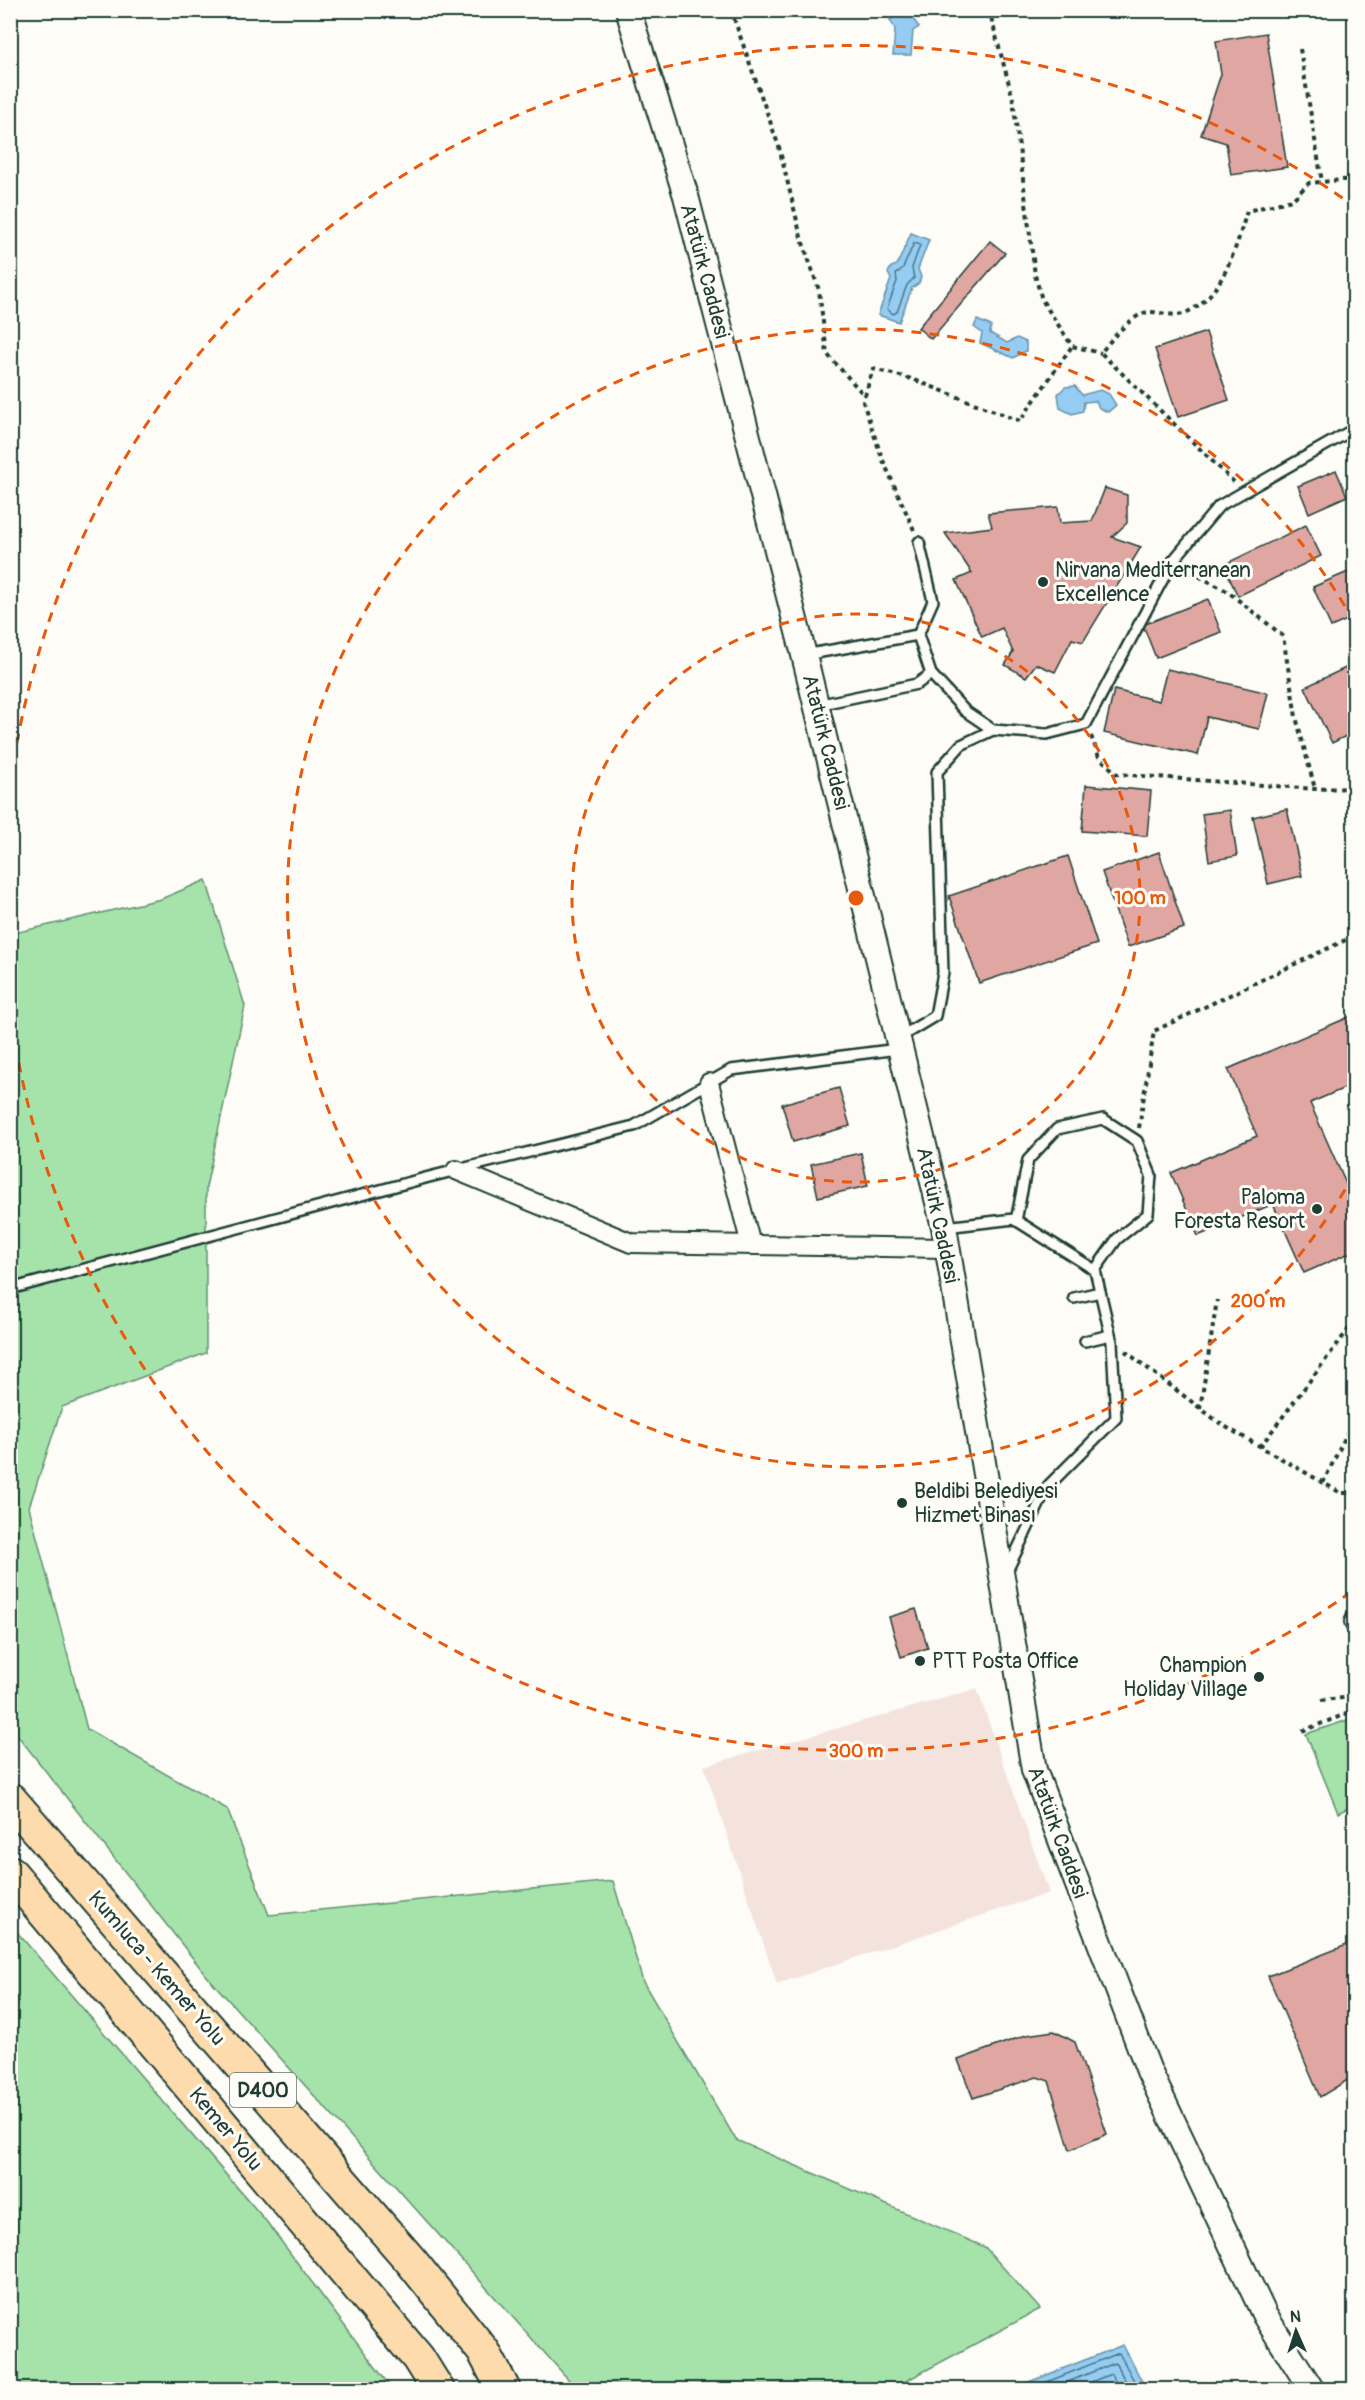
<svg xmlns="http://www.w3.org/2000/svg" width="1365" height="2400" font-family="Pangolin,sans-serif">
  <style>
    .built { fill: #f4e2dd }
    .green { fill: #a5e3ab; stroke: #629070; stroke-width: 1.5 }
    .water { fill: #95ccf4; stroke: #6693a7; stroke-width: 1.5 }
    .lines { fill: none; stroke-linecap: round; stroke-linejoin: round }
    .shore { stroke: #4e7681; stroke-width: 1.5 }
    .building { fill: #e0a6a1; stroke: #1f3d34; stroke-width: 1.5 }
    .service-casing { stroke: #1f3d34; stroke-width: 14 }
    .pedestrian-casing { stroke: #1f3d34; stroke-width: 18 }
    .minor-casing { stroke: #1f3d34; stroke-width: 22 }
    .tertiary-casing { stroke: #1f3d34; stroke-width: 28 }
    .trunk-casing { stroke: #1f3d34; stroke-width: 36 }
    .path { stroke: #1f3d34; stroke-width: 4; stroke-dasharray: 4.5 4.5; stroke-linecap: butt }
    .service { stroke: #fdfcf7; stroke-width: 9 }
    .pedestrian { stroke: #fdfcf7; stroke-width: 14 }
    .minor { stroke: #fdfcf7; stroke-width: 18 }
    .tertiary { stroke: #fdfcf7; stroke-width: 24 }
    .trunk { stroke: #fedbac; stroke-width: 32 }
    .ring { fill: none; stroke: #e8590c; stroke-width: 3; stroke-dasharray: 10 8 }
    .poi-dot { fill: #1f3d34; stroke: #fdfcf7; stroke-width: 2 }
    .labels { text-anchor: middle; stroke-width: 6; stroke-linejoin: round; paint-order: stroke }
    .shield { fill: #fdfcf7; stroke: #62766e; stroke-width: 1.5 }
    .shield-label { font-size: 20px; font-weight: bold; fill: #1f3d34 }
    .street-label { font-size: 21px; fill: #1f3d34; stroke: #fdfcf7 }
    .poi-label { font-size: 21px; fill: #1f3d34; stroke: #fdfcf7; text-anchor: start }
    .centre { fill: #e8590c; stroke: #fdfcf7; stroke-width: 3 }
    .ring-label { font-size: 18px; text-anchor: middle; font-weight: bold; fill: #e8590c; stroke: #fdfcf7; stroke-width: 6; stroke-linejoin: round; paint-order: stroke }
  </style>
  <rect width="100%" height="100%" fill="#fdfcf7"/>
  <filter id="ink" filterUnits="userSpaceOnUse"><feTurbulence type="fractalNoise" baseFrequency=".0167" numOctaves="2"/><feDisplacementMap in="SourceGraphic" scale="12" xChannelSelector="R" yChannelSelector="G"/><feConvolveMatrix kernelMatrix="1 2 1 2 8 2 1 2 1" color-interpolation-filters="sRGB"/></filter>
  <g filter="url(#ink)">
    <path class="built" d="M 977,1689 L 1049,1893 L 777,1984 L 704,1766 Z"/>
    <g class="green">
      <path d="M 206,880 L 245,1006 L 206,1187 L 206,1353 L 62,1407 L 29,1507 L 87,1729 L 227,1809 L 269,1915 L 613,1881 L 643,1982 L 736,2140 L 985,2247 L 1040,2309 L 891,2389 L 577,2389 L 206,1975 L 11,1727 L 10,934 L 161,899 Z"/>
      <path d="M 1351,1719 L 1354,1726 L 1354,1805 L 1338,1813 L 1306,1734 Z"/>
      <path d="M 10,1924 L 266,2221 L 392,2389 L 11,2389 Z"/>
    </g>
    <g class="water">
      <path d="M 895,11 L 912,11 L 911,16 L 919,27 L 913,31 L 911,55 L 893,55 L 895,29 L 890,20 L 895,17 Z"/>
      <path d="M 911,233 L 929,240 L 918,269 L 921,277 L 919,283 L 912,288 L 899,322 L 878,315 L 891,279 L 888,273 L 891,267 L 897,265 Z"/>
      <path d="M 977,320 L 991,326 L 990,333 L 1007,343 L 1017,338 L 1026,342 L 1026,351 L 1013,358 L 980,343 L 982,333 L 974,327 Z"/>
      <path d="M 1075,386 L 1082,395 L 1101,390 L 1109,394 L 1116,405 L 1108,412 L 1099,408 L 1096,401 L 1084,402 L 1083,411 L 1072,414 L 1060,408 L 1058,394 L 1065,387 Z"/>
      <path d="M 1123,2345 L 1146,2389 L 1011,2389 Z"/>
    </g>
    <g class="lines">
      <g class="shore">
        <path d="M 914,243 L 920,245 L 912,268 L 914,278 L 907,285 L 897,312 L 893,314 L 887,309 L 897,281 L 896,274 L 903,268 Z"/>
        <path d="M 1027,2390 L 1119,2353 L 1139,2390"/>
        <path d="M 1047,2390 L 1115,2363 L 1131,2390"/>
        <path d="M 1071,2390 L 1111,2374 L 1120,2390"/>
      </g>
    </g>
    <g class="building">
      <path d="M 1266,33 L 1287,167 L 1231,175 L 1226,143 L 1201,135 L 1221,74 L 1216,41 Z"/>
      <path d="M 990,241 L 1005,253 L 931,339 L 918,328 Z"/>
      <path d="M 1206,332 L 1229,400 L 1178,417 L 1155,349 Z"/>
      <path d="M 1336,470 L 1347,496 L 1309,513 L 1298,486 Z"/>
      <path d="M 1105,488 L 1127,495 L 1127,523 L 1112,537 L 1141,547 L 1083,642 L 1072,639 L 1055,672 L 1036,664 L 1026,677 L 1005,665 L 1013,652 L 1002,628 L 982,637 L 956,580 L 972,573 L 945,533 L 992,527 L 988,513 L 1058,507 L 1060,523 L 1092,521 Z"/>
      <path d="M 1306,525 L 1321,556 L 1238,596 L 1223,565 Z"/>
      <path d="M 1348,572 L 1354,586 L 1354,617 L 1331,627 L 1313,587 Z"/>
      <path d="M 1208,599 L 1221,632 L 1156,658 L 1143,625 Z"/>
      <path d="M 1354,664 L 1354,732 L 1332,743 L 1305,687 Z"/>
      <path d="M 1167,669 L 1268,693 L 1259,729 L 1207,717 L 1198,755 L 1104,733 L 1114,690 L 1159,701 Z"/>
      <path d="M 1086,785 L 1151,791 L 1147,836 L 1082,831 Z"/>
      <path d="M 1287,809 L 1302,876 L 1268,884 L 1253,817 Z"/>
      <path d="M 1230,810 L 1237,856 L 1209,861 L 1202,814 Z"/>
      <path d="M 1159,852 L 1184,928 L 1128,947 L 1102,872 Z"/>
      <path d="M 1068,856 L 1097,944 L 979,983 L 949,896 Z"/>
      <path d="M 1354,1015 L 1354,1084 L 1310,1103 L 1347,1186 L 1354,1183 L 1354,1251 L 1304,1273 L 1273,1204 L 1198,1236 L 1171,1173 L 1257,1136 L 1228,1069 Z"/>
      <path d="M 839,1088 L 850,1126 L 793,1142 L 782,1104 Z"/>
      <path d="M 861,1153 L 868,1186 L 818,1197 L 811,1164 Z"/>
      <path d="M 916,1609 L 928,1648 L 901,1657 L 889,1617 Z"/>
      <path d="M 1354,1942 L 1354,2076 L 1320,2097 L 1268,1976 Z"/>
      <path d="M 1054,2031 L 1075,2042 L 1107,2134 L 1070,2150 L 1049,2081 L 1037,2077 L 973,2098 L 958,2060 L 1026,2035 Z"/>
    </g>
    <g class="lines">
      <defs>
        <g id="service">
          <path d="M 918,635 L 933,601 L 919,542"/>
          <path d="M 804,655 L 918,635 L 931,674 L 917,684 L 817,705"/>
          <path d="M 931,674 L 965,711 L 993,730 L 1047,734 L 1086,724 L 1172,562 L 1219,506 L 1354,429"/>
          <path d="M 900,1037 L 935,1016 L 943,973 L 937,772 L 961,745 L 993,730"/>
          <path d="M 1016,1221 L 1028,1160 L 1057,1129 L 1103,1119 L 1137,1141 L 1151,1175 L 1148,1214 L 1117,1239 L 1095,1270"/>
          <path d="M 945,1227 L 1014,1219 L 1095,1270 L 1112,1342 L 1116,1418 L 1048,1486 L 1007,1571"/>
          <path d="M 10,1289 L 429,1177 L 634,1126 L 731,1070 L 898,1049"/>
          <path d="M 1074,1298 L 1100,1292"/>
          <path d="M 1085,1341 L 1110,1335"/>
        </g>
        <path id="pedestrian" d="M 1354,1618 L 1352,1622 L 1354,1627"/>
        <g id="minor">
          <path d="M 709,1083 L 751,1245"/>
          <path d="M 456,1170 L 631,1243 L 947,1248"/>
        </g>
        <path id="tertiary" d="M 628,10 L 686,196 L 804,655 L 944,1227 L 1034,1770 L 1149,2071 L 1265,2316 L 1312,2390"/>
        <g id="trunk">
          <path d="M 10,1799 L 411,2261 L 484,2352 L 504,2390"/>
          <path d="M 10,1872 L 418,2358 L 438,2390"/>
        </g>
      </defs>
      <use href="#service" class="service-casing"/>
      <use href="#pedestrian" class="pedestrian-casing"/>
      <use href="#minor" class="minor-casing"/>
      <use href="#tertiary" class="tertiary-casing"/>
      <use href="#trunk" class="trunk-casing"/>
      <g class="path">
        <path d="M 731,10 L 779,147 L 801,237 L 819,290 L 827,354 L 864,395"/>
        <path d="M 989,10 L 1013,99 L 1035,275 L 1042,300 L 1072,346 L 1101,353"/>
        <path d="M 1300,49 L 1322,182"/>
        <path d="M 1234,482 L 1101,353 C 1109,341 1133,314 1148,312 C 1159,311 1175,318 1185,313 C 1223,297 1236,248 1247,211 L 1292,200 L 1309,183 L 1354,179"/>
        <path d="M 914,530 L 882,458 L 863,402 L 873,369 L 912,379 L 1020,421 L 1072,346"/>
        <path d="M 1183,568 L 1227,591 L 1283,636 L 1296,717 L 1315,789"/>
        <path d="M 1091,736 L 1099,757 L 1117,774 L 1315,789 L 1354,788"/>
        <path d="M 1139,1128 L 1154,1031 L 1354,936"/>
        <path d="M 1125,1351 L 1221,1424 L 1341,1493 L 1354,1493"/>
        <path d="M 1200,1409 L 1217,1300"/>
        <path d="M 1260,1447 L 1354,1322"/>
        <path d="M 1323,1483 L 1354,1419"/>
        <path d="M 1321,1700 L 1354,1697"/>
        <path d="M 1302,1731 L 1354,1711"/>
      </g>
      <use href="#service" class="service"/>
      <use href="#pedestrian" class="pedestrian"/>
      <use href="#minor" class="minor"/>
      <use href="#tertiary" class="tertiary"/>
      <use href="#trunk" class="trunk"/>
    </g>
  </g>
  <g class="ring">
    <circle cx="856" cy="898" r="284"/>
    <path d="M1354 1174A569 569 0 1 1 1354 622"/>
    <path d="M1351 1592A853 853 0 0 1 11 1017M11 779A853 853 0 0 1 1351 204"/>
  </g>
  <g class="poi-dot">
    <circle cx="1043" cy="582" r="6"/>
    <circle cx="1317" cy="1209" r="6"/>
    <circle cx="902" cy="1503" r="6"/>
    <circle cx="920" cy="1661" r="6"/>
    <circle cx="1259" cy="1677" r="6"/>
  </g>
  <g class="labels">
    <rect class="shield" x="230" y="2073" width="66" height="34" rx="4.5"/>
    <g class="shield-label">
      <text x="263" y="2097">D400</text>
    </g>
    <g class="street-label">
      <text transform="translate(705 271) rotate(75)" y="7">Atatürk Caddesi</text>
      <text transform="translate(826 742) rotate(76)" y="7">Atatürk Caddesi</text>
      <text transform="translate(938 1215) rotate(78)" y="7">Atatürk Caddesi</text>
      <text transform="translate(1058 1832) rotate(70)" y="7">Atatürk Caddesi</text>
      <text transform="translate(157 1968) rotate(49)" y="7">Kumluca - Kemer Yolu</text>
      <text transform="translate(226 2129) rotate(50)" y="7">Kemer Yolu</text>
    </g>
    <g class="poi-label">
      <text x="1055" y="577">Nirvana Mediterranean<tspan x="1055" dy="24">Excellence</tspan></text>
      <text x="1305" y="1204" text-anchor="end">Paloma<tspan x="1305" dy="24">Foresta Resort</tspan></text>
      <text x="914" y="1498">Beldibi Belediyesi<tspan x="914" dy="24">Hizmet Binası</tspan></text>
      <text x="932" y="1668">PTT Posta Office</text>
      <text x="1247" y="1672" text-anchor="end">Champion<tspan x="1247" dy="24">Holiday Village</tspan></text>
    </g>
  </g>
  <circle cx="856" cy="898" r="9" class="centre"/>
  <g class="ring-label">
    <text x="1140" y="904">100 m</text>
    <text x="1258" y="1307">200 m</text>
    <text x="856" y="1757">300 m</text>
  </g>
  <rect width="1365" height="2400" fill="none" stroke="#fdfcf7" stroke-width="36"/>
  <rect x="18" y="18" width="1329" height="2364" fill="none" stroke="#1f3d34" stroke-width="2" filter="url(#ink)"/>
  <g transform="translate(1296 2331) rotate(357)" stroke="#fdfcf7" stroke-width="4.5" paint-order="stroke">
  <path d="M0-4.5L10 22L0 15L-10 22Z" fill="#1f3d34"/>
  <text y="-9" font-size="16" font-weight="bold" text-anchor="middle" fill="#1f3d34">N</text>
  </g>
</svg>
